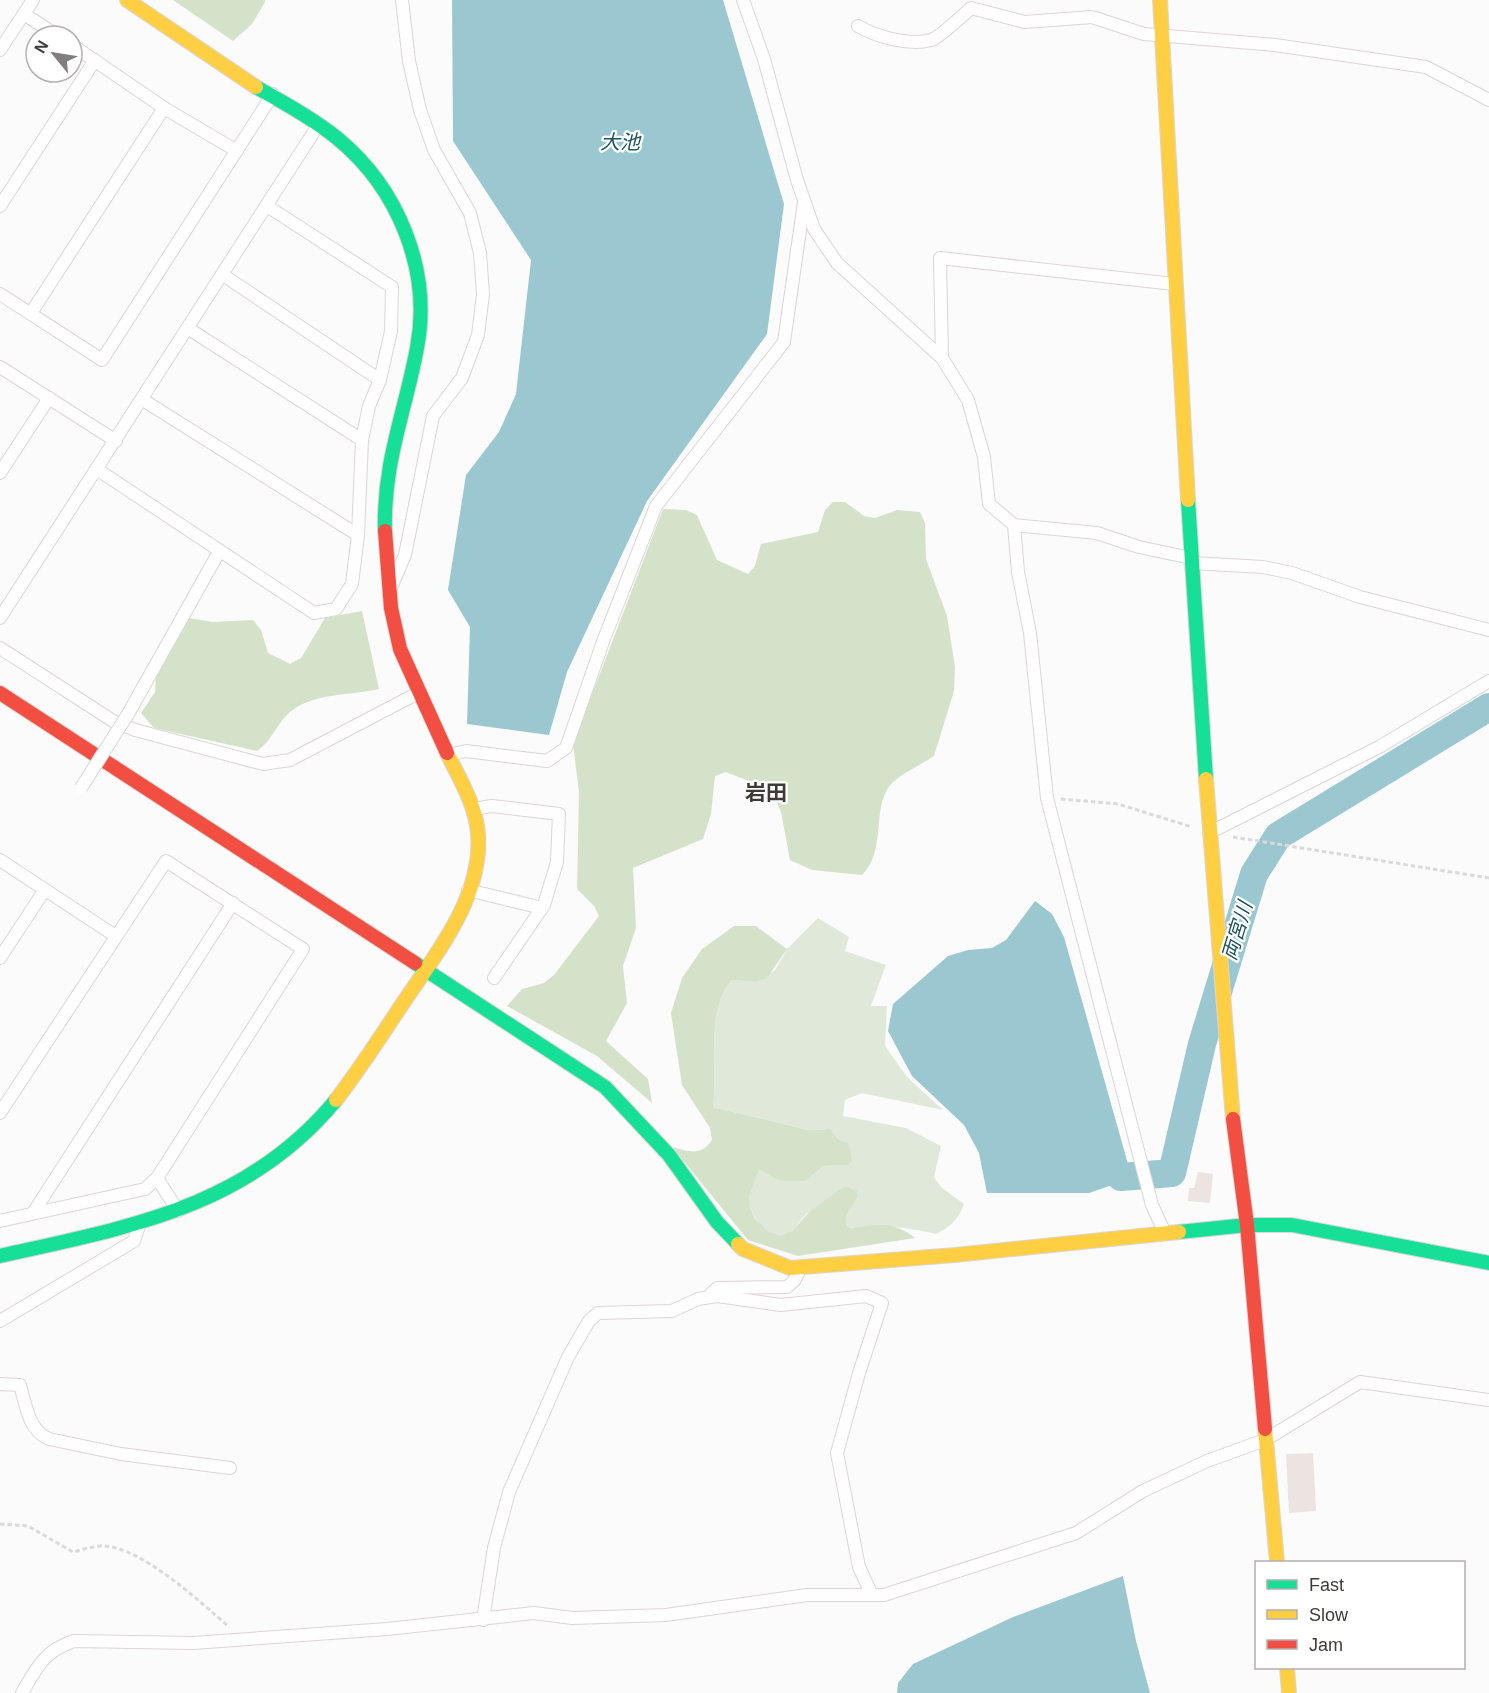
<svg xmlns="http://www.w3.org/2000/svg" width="1489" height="1693" font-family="Helvetica,'Noto Sans JP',sans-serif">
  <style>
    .green { fill: #e0e9d9 }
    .forest { fill: #d5e2ca }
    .water { fill: #9bc7d0 }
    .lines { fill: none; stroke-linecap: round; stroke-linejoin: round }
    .river { stroke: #9bc7d0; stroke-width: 28 }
    .building { fill: #ebe4e0 }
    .street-casing { stroke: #dad6d5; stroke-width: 14 }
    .fast-casing { stroke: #dad6d5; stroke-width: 16 }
    .slow-casing { stroke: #dad6d5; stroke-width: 16 }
    .jam-casing { stroke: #dad6d5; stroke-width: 16 }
    .path { stroke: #dadada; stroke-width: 3; stroke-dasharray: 4.5 3; stroke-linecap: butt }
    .street { stroke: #fffefe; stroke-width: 12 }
    .fast { stroke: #16e098; stroke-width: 14 }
    .slow { stroke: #ffcf43; stroke-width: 14 }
    .jam { stroke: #f24e42; stroke-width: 14 }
    .street-bridge-casing { stroke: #dad6d5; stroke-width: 14; stroke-linecap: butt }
    .street-bridge { stroke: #fffefe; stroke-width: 12 }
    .labels { text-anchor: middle; stroke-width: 4.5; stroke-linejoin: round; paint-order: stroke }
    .water-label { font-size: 20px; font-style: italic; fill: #1e545e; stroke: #fff }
    .quarter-label { font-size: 21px; font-weight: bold; fill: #3f3a38; stroke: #fff }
  </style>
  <rect width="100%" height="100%" fill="#fcfbfb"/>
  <path class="green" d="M 818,918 L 849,937 L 845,951 L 886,965 L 871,1006 L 887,1006 L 885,1046 L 907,1077 L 943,1110 L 862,1093 L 845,1100 L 843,1116 L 906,1128 L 941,1146 L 934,1177 L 941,1187 L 964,1204 C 959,1219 950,1227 936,1234 C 906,1227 881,1224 850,1228 L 846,1224 L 846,1217 L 858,1197 C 844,1201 822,1204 809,1212 C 798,1219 795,1235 781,1236 C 764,1237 746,1210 749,1195 C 750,1186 756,1177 759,1168 L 781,1180 L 805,1181 L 824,1166 L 848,1165 L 838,1139 L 831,1129 L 808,1130 L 713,1107 C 718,1070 705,1009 732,980 L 755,982 L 775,970 L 787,949 Z"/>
  <g class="forest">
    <path d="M 173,0 L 265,0 L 265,2 L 252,24 L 233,41 Z"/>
    <path d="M 833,502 L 845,502 L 864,516 L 875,518 L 897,510 L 920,512 L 925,523 L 926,559 L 947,616 L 955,667 L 954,691 L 934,756 C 921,765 902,773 891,784 C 871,807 887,851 862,875 L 812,870 L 790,860 L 781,812 L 771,790 L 726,772 L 715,776 L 711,814 L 703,839 L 633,868 L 636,928 L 623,966 L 627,1003 L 606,1041 L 648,1079 L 652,1103 L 597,1056 L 507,1006 L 522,989 L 544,983 L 554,975 L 599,916 L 594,906 L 577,889 L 579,792 L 573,744 L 663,509 L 686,510 L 697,515 L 717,560 L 748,574 L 755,566 L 761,544 L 818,532 L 825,510 Z"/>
    <path d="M 362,611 L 379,689 C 350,696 315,692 290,712 C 276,724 272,741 257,751 L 154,728 L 141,713 L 155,692 L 156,675 L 189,618 L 212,622 L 253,620 L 261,630 L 268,653 L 290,664 L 301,658 L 325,618 Z"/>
    <path d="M 734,926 L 756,926 L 787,949 L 767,978 L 755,982 L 732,980 C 705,1009 718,1069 713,1107 L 808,1130 L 831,1129 L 838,1139 L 849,1144 L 852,1161 L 848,1165 L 824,1166 L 805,1181 L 781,1181 L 759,1169 L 749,1196 L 750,1208 L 755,1219 L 769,1232 L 780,1236 L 792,1231 L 809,1212 L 845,1186 L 857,1191 L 858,1197 L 846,1217 L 846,1224 L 850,1228 C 877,1225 893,1220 915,1238 L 798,1256 L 748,1240 L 672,1147 C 690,1152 701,1156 712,1140 L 710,1128 L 682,1085 L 671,1013 L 682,978 L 702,949 Z"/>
  </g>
  <g class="water">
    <path d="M 452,0 L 723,0 L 784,204 L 767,334 L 647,501 L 567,672 L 549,735 L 467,724 L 470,627 L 448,590 L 466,475 L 499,432 L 516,394 L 531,260 L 453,141 Z"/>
    <path d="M 1035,901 L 1052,914 L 1064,937 L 1128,1164 L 1118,1183 L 1089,1193 L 987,1193 L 979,1153 L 964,1125 L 912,1076 L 888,1031 L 893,1004 L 948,956 L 968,950 L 992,948 L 1006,940 Z"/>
    <path d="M 1123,1576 L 1136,1641 L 1150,1693 L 897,1693 L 898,1683 L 913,1664 L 1013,1617 Z"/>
  </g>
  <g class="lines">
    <path class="river" d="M 1092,1151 L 1121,1177 L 1172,1173 L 1202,1044 L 1254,874 L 1278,836 L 1489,707"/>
  </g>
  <g class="building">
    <path d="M 1198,1172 L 1213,1174 L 1210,1203 L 1188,1201 L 1189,1188 L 1194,1188 Z"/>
    <path d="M 1313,1453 L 1316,1511 L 1289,1513 L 1286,1454 Z"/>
  </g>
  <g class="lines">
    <defs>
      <g id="street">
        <path d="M 743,0 L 764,59 L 797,180 L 814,229 L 837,263 L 942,358 L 968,400 L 984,457 L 989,504 L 1014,525 L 1018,572 L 1030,633 L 1047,798 L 1152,1205 L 1164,1231"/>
        <path d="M 24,14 L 58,36"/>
        <path d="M 858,26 C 877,37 909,46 931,40 C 940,37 962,16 971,8 L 1025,22 L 1092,17 L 1144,34 L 1275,45 L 1426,67 L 1489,100"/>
        <path d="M 72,45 L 164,108 L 237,151"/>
        <path d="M 0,50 L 33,0"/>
        <path d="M 0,206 L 95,60"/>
        <path d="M 223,275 L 380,380"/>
        <path d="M 0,294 L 102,360 L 273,94"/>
        <path d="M 31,313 L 164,108"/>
        <path d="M 189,329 L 362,440"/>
        <path d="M 942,358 L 940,258 L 1174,284"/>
        <path d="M 0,367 L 116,441"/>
        <path d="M 143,400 L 358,535"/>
        <path d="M 98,470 L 314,613 L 336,609 L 352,584 L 358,535 L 362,440 L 369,406 L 380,380 L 391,331 L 392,287 L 267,206"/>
        <path d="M 0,473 L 49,398"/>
        <path d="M 1014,525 L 1097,533 L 1139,547 L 1191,558"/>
        <path d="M 1192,563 L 1263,567 L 1292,573 L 1360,597 L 1489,630"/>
        <path d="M 390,590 L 405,555 L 433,416 L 462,378 L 478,335 L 483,294 L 480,253 L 470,213 L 434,150 L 420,110 L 409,61 L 402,0"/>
        <path d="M 0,618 L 319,124"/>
        <path d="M 0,648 L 113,721 L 135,730 L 263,764 L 290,760 L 418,693"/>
        <path d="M 128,714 L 219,552"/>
        <path d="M 448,755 L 466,751 L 547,761 L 566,748 L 604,639 L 656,506 L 784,342 L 804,202"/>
        <path d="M 473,809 L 492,806 L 559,814 L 557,862 L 544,905 L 494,978"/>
        <path d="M 1209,833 L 1381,746 L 1489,681"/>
        <path d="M 0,860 L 114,935"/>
        <path d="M 468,890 L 542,908"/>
        <path d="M 0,958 L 44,891"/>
        <path d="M 0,1113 L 166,861 L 303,949 L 157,1178 L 145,1189 L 0,1221"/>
        <path d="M 157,1178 L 178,1211"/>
        <path d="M 33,1213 L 233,903"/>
        <path d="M 711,1294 L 717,1288 L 787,1287 L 794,1281 L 801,1267"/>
        <path d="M 0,1321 L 134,1241 L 140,1223"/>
        <path d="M 0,1384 L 20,1385 C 26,1405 28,1430 49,1439 L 121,1454 L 230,1468"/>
        <path d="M 483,1620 L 494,1548 L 509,1492 L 568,1357 L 589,1321 L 598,1313 L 672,1311 L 698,1299 L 717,1296 L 781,1305 L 866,1296 L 882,1303 L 859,1373 L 837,1453 L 859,1567 L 871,1593"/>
        <path d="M 22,1693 C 37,1667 44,1651 74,1641 L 193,1643 L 387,1629 L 534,1613 L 572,1618 L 666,1615 L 807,1595 L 884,1595 L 1076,1533 L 1143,1491 L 1207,1461 L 1265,1440 L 1360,1382 L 1489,1400"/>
      </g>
      <g id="fast">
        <path d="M 256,87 C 284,103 312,118 337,138 C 398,188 432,270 417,348 C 405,413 383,462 385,531"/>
        <path d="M 1188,500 L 1206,779"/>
        <path d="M 415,963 L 605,1087 L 669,1155 L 717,1222 L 738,1244"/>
        <path d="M 1179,1232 L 1247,1225 L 1292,1225 L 1489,1263"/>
        <path d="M 0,1256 C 128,1227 247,1208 336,1100"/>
      </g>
      <g id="slow">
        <path d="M 127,0 L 256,87"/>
        <path d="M 1160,0 L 1188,500"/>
        <path d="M 1206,779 L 1233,1119"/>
        <path d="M 336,1100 C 359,1070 380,1038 401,1006 C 435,955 483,898 478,834 C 476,805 459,778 447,753"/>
        <path d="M 738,1244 L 743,1249 L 790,1268 L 955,1255 L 1179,1232"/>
        <path d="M 1265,1429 L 1277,1562"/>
        <path d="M 1287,1668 L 1289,1693"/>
      </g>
      <g id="jam">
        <path d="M 385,531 L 391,608 L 400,649 L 447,753"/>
        <path d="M 0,693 L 415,963"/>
        <path d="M 1233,1119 L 1247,1225 L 1265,1429"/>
      </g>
    </defs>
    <use href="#street" class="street-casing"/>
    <use href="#fast" class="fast-casing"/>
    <use href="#slow" class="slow-casing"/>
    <use href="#jam" class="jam-casing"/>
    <g class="path">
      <path d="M 1061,799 L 1118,804 L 1192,827"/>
      <path d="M 1233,837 L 1489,878"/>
      <path d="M 0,1524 L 28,1526 L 73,1552 C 82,1550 95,1545 105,1546 C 144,1549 200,1602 229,1627"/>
    </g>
    <use href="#street" class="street"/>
    <use href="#fast" class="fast"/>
    <use href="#slow" class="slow"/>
    <use href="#jam" class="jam"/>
    <defs>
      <path id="street-bridge" d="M 81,788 L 128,714"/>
    </defs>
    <use href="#street-bridge" class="street-bridge-casing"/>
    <use href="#street-bridge" class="street-bridge"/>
  </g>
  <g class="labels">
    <g class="water-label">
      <text x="620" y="149">大池</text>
      <text transform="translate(1237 931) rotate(-73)" y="7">両宮川</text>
    </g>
    <g class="quarter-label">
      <text x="766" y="800">岩田</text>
    </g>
  </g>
  <rect x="1255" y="1561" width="210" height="108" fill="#ffffff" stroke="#b2b0af" stroke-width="1.5"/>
  <rect x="1267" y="1580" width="30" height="9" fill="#16e098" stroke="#b2b0af" stroke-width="1.5"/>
  <text x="1309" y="1591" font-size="18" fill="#3f3a38">Fast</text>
  <rect x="1267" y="1610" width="30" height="9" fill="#ffcf43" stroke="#b2b0af" stroke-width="1.5"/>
  <text x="1309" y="1621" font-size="18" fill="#3f3a38">Slow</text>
  <rect x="1267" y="1640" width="30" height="9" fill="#f24e42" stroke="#b2b0af" stroke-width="1.5"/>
  <text x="1309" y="1651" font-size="18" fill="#3f3a38">Jam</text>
  <g transform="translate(54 54) rotate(300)"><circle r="28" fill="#ffffff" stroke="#b2b0af" stroke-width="1.5"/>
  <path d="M0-4.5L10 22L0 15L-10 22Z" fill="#817e7c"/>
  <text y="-9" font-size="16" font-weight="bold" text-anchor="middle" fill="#3f3a38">N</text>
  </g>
</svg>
